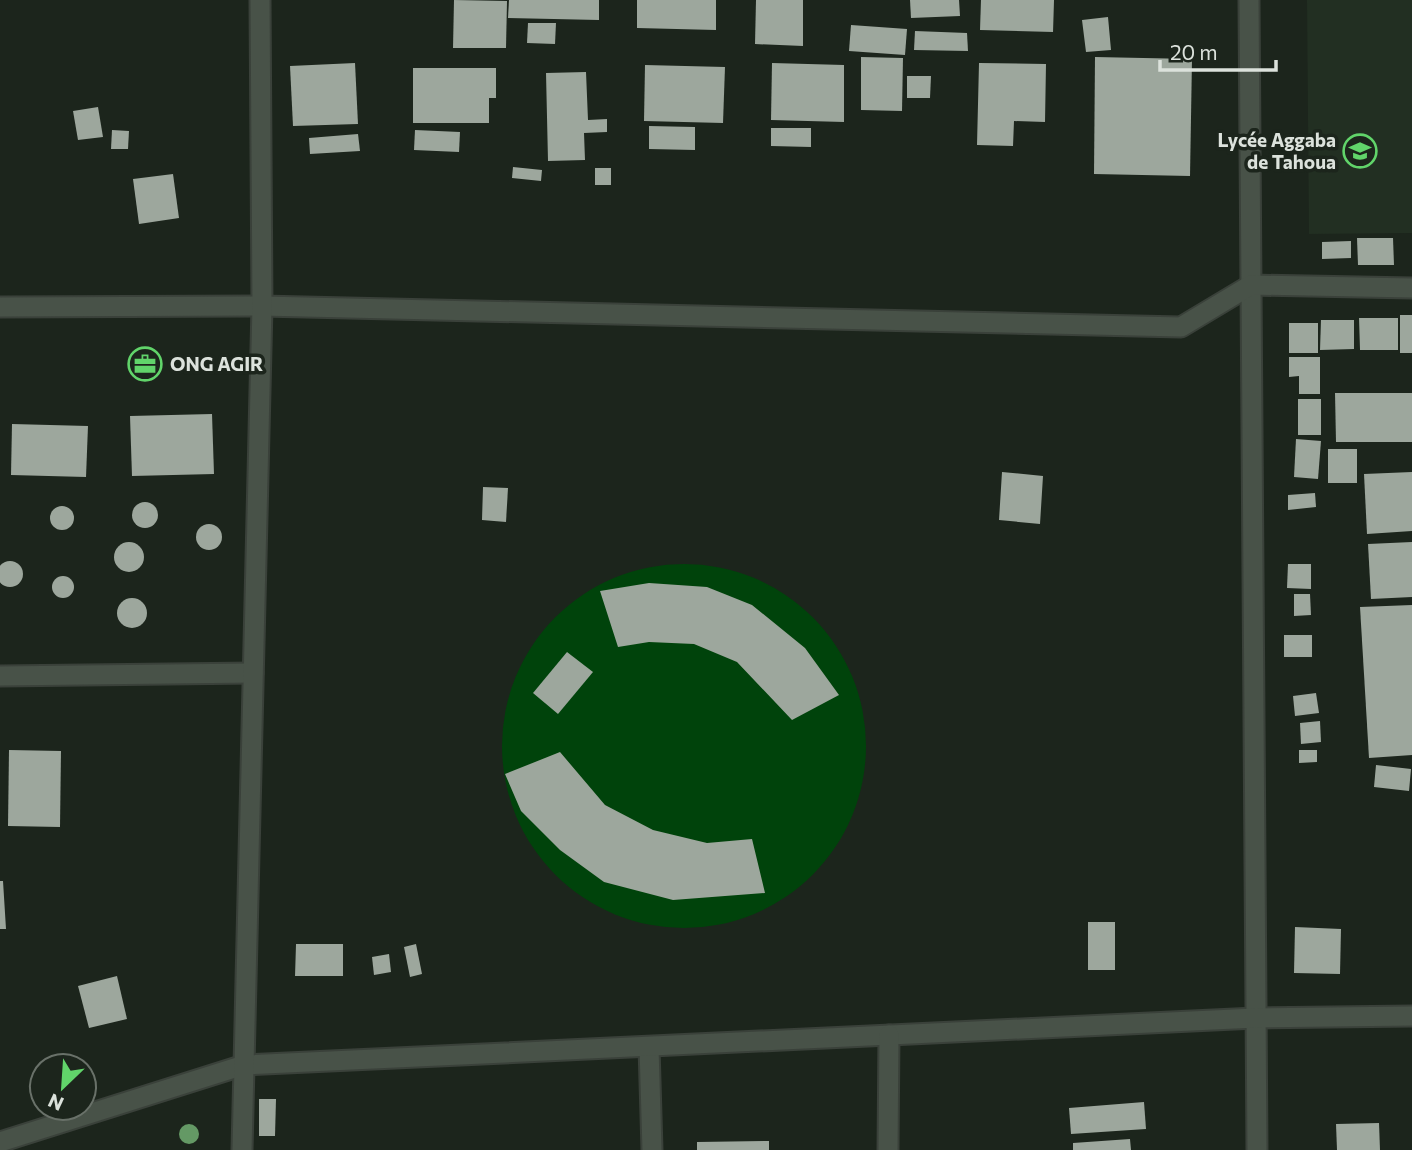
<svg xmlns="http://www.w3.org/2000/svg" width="1412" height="1150" font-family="Commissioner,sans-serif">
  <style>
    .built { fill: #222f22 }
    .green { fill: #00430b }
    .building { fill: #9da79d }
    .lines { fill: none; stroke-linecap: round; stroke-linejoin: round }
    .minor-casing { stroke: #3a413a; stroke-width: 23 }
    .minor { stroke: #485248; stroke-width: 19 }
    .tree { fill: #649965 }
    .labels { text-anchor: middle; stroke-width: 7; stroke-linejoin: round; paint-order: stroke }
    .poi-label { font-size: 19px; font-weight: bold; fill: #dce2dc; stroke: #1c251c; text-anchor: end }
  </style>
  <rect width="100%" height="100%" fill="#1c251c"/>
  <path class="built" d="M 1307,0 L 1412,0 L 1412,233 L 1309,234 Z"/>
  <circle class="green" cx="684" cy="746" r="182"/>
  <g class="building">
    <path d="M 454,0 L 507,1 L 506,48 L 453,48 Z"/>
    <path d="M 509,0 L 599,0 L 599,20 L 508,18 Z"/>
    <path d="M 637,0 L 716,0 L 716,30 L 637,28 Z"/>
    <path d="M 756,0 L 803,0 L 803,46 L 755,44 Z"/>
    <path d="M 910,0 L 959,0 L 960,16 L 911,18 Z"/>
    <path d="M 981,0 L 1054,0 L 1053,32 L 980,30 Z"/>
    <path d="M 1108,17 L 1111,50 L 1086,52 L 1082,20 Z"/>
    <path d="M 528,23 L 556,23 L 555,44 L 527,43 Z"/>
    <path d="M 851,25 L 907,29 L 905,55 L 849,51 Z"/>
    <path d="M 915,31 L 967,33 L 968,51 L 914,50 Z"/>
    <path d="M 861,57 L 903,58 L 902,111 L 861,110 Z"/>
    <path d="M 1095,57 L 1192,59 L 1190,176 L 1094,174 Z"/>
    <path d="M 355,63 L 358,124 L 293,126 L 290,66 Z"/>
    <path d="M 772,63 L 844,65 L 844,122 L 771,120 Z"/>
    <path d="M 979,63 L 1046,64 L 1045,122 L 1014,121 L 1013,146 L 977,145 Z"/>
    <path d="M 645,65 L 725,67 L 723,123 L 644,121 Z"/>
    <path d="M 413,68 L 496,68 L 496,98 L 489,98 L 489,123 L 413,123 Z"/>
    <path d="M 586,72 L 588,120 L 607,119 L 607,132 L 584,133 L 585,160 L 548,161 L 546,73 Z"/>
    <path d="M 907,76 L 931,76 L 930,98 L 907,98 Z"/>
    <path d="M 98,107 L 103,137 L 78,140 L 73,111 Z"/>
    <path d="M 649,126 L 695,127 L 695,150 L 649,149 Z"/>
    <path d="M 771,128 L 811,128 L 811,147 L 771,146 Z"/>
    <path d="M 112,130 L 129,131 L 128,149 L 111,149 Z"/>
    <path d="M 415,130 L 460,132 L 459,152 L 414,150 Z"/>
    <path d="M 358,134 L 360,151 L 310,154 L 309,138 Z"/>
    <path d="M 513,167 L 542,170 L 541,181 L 512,178 Z"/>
    <rect x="595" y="168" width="16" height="17"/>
    <path d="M 173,174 L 179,218 L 139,224 L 133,179 Z"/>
    <path d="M 1357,238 L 1393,238 L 1394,265 L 1358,265 Z"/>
    <path d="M 1351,241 L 1351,258 L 1322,259 L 1322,242 Z"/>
    <rect x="1400" y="315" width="12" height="38"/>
    <path d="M 1359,318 L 1398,318 L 1398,350 L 1360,350 Z"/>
    <path d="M 1321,320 L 1354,320 L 1354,349 L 1320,350 Z"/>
    <rect x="1289" y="323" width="29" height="30"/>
    <path d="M 1289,357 L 1320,357 L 1320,394 L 1299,394 L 1299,376 L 1289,377 Z"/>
    <path d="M 1335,393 L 1412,393 L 1412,442 L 1336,442 Z"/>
    <rect x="1298" y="399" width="23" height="36"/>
    <path d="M 212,414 L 214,474 L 132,476 L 130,416 Z"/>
    <path d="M 12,424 L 88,426 L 86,477 L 11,475 Z"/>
    <path d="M 1296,439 L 1321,441 L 1318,479 L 1294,477 Z"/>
    <rect x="1328" y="449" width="29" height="34"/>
    <path d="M 1002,472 L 1043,476 L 1040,524 L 999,520 Z"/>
    <path d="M 1412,472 L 1412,531 L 1367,534 L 1364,474 Z"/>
    <path d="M 483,487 L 508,488 L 506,522 L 482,520 Z"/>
    <path d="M 1315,493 L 1316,507 L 1288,510 L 1288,495 Z"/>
    <circle cx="145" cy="515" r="13"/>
    <circle cx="62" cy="518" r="12"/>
    <circle cx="209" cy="537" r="13"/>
    <circle cx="129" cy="557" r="15"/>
    <path d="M 1412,542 L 1412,597 L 1371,599 L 1368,544 Z"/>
    <circle cx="10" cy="574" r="13"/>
    <path d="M 1288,564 L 1311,564 L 1311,589 L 1287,588 Z"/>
    <circle cx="63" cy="587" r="11"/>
    <path d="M 649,583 L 707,587 L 752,605 L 805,648 L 839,695 L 792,720 L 737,662 L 694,644 L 649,642 L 618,647 L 600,591 Z"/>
    <path d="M 1294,594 L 1310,594 L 1311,615 L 1294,616 Z"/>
    <circle cx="132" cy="613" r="15"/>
    <path d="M 1412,605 L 1412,755 L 1369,758 L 1360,607 Z"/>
    <rect x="1284" y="635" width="28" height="22"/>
    <path d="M 567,652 L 593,672 L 558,714 L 533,693 Z"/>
    <path d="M 1316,693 L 1319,713 L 1295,716 L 1293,696 Z"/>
    <path d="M 1320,721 L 1321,742 L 1301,744 L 1300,723 Z"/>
    <path d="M 9,750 L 61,751 L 60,827 L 8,826 Z"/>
    <path d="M 1299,750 L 1317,750 L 1317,762 L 1299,763 Z"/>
    <path d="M 560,752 L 605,805 L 653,830 L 707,843 L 752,839 L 765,893 L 673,900 L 604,882 L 560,850 L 521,811 L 505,774 Z"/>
    <path d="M 1376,765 L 1411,769 L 1409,791 L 1374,787 Z"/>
    <path d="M 0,881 L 3,881 L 6,929 L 0,929 Z"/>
    <rect x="1088" y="922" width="27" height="48"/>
    <path d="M 1295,927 L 1341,929 L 1340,974 L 1294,973 Z"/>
    <path d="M 296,944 L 343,944 L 343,976 L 295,976 Z"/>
    <path d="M 416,944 L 422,974 L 410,977 L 404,947 Z"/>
    <path d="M 389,954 L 391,972 L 374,975 L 372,957 Z"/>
    <path d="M 117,976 L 127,1019 L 89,1028 L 78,986 Z"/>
    <path d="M 259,1099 L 276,1099 L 275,1136 L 259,1136 Z"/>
    <path d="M 1144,1102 L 1146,1129 L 1071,1134 L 1069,1108 Z"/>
    <path d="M 1379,1123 L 1380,1150 L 1337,1150 L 1336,1124 Z"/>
    <path d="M 1130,1139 L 1131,1150 L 1073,1150 L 1073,1143 Z"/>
    <path d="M 769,1141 L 769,1150 L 697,1150 L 697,1142 Z"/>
  </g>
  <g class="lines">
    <defs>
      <g id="minor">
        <path d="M 1249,0 L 1257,1150"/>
        <path d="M 0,307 L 262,306 L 1181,327 L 1251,285 L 1412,288"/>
        <path d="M 0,676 L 253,673"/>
        <path d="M 649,1047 L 652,1150"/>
        <path d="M 0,1142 L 244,1065 L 1256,1018 L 1412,1016"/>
        <path d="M 242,1150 L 262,306 L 260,0"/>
        <path d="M 888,1150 L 889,1035"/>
      </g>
    </defs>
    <use href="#minor" class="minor-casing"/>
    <use href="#minor" class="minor"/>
  </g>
  <circle class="tree" cx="189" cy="1134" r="10"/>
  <defs>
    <symbol id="school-ring" viewBox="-11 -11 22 22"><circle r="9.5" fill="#1c251c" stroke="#61d46a" stroke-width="1.5"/><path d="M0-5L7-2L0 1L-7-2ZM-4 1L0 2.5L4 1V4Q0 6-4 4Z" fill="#61d46a"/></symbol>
    <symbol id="office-ring" viewBox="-11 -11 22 22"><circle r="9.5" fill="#1c251c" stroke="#61d46a" stroke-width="1.5"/><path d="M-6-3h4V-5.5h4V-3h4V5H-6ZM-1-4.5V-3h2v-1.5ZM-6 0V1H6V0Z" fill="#61d46a"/></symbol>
  </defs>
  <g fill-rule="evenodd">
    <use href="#school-ring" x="1341" y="132" width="38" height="38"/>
    <use href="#office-ring" x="126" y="345" width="38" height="38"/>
  </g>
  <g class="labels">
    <g class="poi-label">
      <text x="1336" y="147">Lycée Aggaba<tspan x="1336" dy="22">de Tahoua</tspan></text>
      <text x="170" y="371" text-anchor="start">ONG AGIR</text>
    </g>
  </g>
  <g transform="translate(63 1087) rotate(205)"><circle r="33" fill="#1c251c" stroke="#697169" stroke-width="2"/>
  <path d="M0-5L12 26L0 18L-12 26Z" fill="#61d46a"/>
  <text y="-10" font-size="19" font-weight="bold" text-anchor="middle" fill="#dce2dc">N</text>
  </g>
  <path d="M1160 60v10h116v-10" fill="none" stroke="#dce2dc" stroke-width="3.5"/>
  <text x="1170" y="60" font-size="21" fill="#dce2dc" stroke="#1c251c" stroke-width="5" paint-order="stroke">20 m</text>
</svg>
